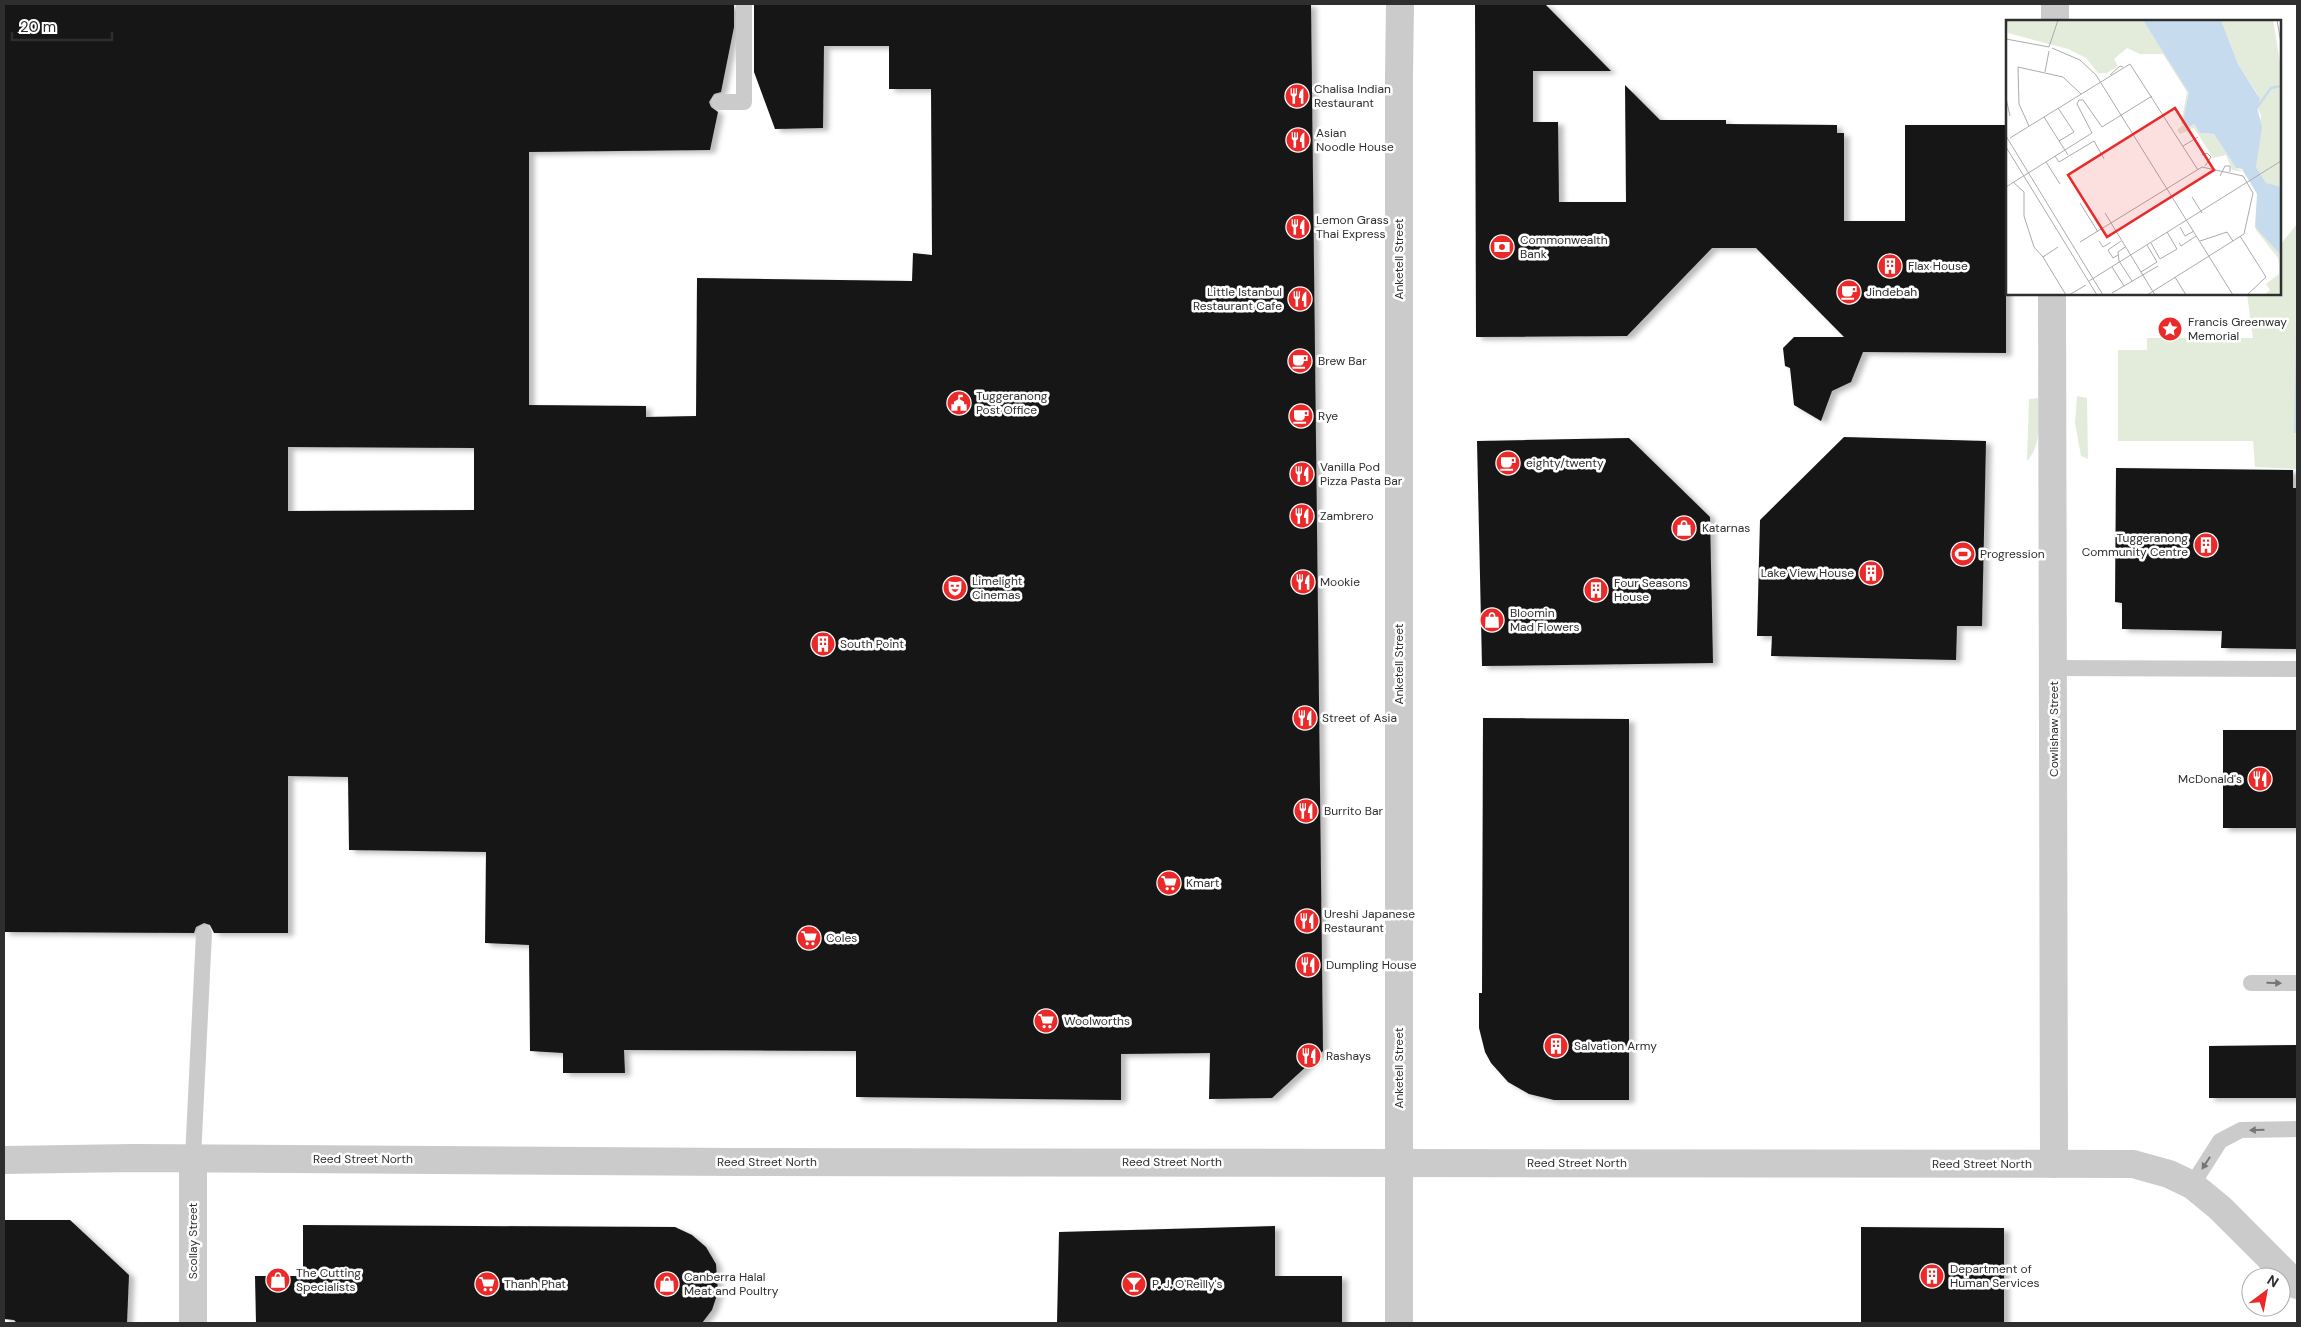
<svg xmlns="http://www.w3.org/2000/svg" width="2301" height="1327" font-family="'DM Sans',sans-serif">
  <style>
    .green { fill: #e3ecdb }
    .water { fill: #c6dbed }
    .building { fill: #151515; fill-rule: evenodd; filter: url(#shadow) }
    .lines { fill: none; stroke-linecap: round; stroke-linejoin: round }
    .service { stroke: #cbcbcb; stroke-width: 16 }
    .minor { stroke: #cbcbcb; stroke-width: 28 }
    .tertiary { stroke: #cbcbcb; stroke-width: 28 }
    .oneway { fill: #757575 }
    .labels { text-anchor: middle; stroke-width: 5; stroke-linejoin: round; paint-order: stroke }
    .poi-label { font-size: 12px; fill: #2e2e2e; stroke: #fff; text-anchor: start }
    .street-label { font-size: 12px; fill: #2e2e2e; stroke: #fff }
    .inset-river { fill: none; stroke: #c6dbed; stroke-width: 2.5 }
    .inset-road { fill: none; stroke: #ababab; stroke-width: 1 }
    .view { fill: #ec2929; fill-opacity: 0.15; stroke: #ec2929; stroke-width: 2.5 }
    .inset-edge { fill: none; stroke: #2e2e2e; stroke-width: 2.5 }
  </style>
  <defs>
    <filter id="shadow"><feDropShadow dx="5.5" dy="3" stdDeviation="2.5" flood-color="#0004"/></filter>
  </defs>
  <rect width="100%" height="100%" fill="#fff"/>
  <g class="green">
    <path d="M 2297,224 L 2295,433 L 2297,433 L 2297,469 L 2255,467 L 2253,441 L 2118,441 L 2118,350 L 2147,350 L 2147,338 L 2253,338 L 2247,294 L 2280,294 L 2280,245 Z"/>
    <path d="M 2077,396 L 2087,398 L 2088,459 L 2081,456 L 2075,423 Z"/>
    <path d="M 2038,398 C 2039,419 2042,445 2027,461 L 2029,399 Z"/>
  </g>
  <path class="water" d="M 2297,273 L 2297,433 L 2294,433 Z"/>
  <g class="building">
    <path d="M 4,4 L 734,4 L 734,27 L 721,92 L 714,94 L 709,102 L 711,107 L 718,112 L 710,150 L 529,152 L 529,405 L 646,406 L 646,417 L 696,416 L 697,278 L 912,281 L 913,253 L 932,255 L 931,89 L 889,89 L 889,46 L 824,46 L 823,128 L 775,129 L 754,72 L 754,4 L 1311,4 L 1323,1051 L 1272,1098 L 1209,1099 L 1210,1053 L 1121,1054 L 1121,1100 L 856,1097 L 856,1051 L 624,1050 L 625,1073 L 563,1073 L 563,1053 L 530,1051 L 529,945 L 485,943 L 486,852 L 349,850 L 348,777 L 288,776 L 288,933 L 214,933 L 210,925 L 204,923 L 196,927 L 194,933 L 4,932 ZM 288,447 L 474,448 L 474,510 L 288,511 Z"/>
    <path d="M 1475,4 L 1545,4 L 1611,71 L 1533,71 L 1533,122 L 1558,122 L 1559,202 L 1626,202 L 1625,85 L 1660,120 L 1726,120 L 1726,124 L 1837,125 L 1837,133 L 1844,133 L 1844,221 L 1905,221 L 1905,125 L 2006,125 L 2006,353 L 1863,352 L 1851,382 L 1832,391 L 1821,421 L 1794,405 L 1790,368 L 1785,366 L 1783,348 L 1794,337 L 1844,337 L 1756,248 L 1712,248 L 1627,336 L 1476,337 Z"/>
    <path d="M 1844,437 L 1986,441 L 1982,626 L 1957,626 L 1956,660 L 1771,656 L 1772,636 L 1757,636 L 1760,520 Z"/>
    <path d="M 1629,438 L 1710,517 L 1713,663 L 1482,666 L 1477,441 Z"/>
    <path d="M 2116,468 L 2293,470 L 2293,488 L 2297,488 L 2297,649 L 2221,648 L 2222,631 L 2122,629 L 2122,603 L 2115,602 Z"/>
    <path d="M 1483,718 L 1629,719 L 1629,1100 L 1554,1100 L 1529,1094 L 1508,1082 L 1491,1063 L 1485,1052 L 1479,1028 L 1479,993 L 1482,993 Z"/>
    <rect x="2223" y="730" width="74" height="98"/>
    <path d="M 2297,1045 L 2297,1098 L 2209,1098 L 2209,1046 Z"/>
    <path d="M 4,1220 L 70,1220 L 129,1275 L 127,1323 L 17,1323 L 14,1320 L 4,1319 Z"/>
    <path d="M 303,1225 L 675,1227 L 692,1235 L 706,1247 L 716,1264 L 718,1292 L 712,1310 L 702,1323 L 256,1323 L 255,1276 L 303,1276 Z"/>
    <path d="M 1275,1226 L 1275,1276 L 1342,1276 L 1342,1323 L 1057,1323 L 1059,1232 Z"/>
    <path d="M 1861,1227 L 2004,1228 L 2004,1323 L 1861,1323 Z"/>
  </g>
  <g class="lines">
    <g class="service">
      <path d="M 719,102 L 744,102 L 744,4"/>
      <path d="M 2054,668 L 2297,669"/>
      <path d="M 2251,983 L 2297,983"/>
      <path d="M 193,1158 L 204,933"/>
      <path d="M 2192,1185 L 2220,1141 L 2241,1130 L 2297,1129"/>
    </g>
    <g class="minor">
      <path d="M 2055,21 L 2055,4"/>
      <path d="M 2052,294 L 2054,1164"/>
      <path d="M 1399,676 L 1399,76"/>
      <path d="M 4,1160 L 133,1158 L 736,1162 L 2133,1164 L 2169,1174 L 2192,1185 L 2220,1208 L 2297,1285"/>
      <path d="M 193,1323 L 193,1158"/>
    </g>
    <g class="tertiary">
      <path d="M 1399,76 L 1400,4"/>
      <path d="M 1399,1323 L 1399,676"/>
    </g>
  </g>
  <defs><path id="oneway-solid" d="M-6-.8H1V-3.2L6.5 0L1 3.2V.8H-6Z" transform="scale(1.25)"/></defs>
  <g class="oneway">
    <use href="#oneway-solid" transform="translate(2274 983) rotate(1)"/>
    <use href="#oneway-solid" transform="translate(2257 1130) rotate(178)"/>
    <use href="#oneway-solid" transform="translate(2206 1163) rotate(123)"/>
  </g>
  <defs>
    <symbol id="restaurant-disc" viewBox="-11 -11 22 22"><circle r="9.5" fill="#ec2929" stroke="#fff"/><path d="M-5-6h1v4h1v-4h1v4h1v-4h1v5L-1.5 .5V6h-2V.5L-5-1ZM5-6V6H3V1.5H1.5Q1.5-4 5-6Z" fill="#fff"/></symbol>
    <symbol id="bank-disc" viewBox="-11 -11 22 22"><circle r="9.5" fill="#ec2929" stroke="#fff"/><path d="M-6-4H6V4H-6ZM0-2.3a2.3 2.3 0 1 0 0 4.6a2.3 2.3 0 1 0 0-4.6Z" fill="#fff"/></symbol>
    <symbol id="building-disc" viewBox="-11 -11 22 22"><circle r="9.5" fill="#ec2929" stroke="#fff"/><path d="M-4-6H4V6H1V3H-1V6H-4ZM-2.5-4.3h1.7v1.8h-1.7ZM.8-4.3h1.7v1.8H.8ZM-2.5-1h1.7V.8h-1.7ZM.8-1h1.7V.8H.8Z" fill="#fff"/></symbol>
    <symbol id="cafe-disc" viewBox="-11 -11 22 22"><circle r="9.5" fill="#ec2929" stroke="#fff"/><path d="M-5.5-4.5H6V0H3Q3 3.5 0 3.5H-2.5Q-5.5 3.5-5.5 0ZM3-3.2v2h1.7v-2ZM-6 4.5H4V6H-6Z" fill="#fff"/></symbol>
    <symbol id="sight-disc" viewBox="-11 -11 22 22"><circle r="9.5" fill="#ec2929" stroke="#fff"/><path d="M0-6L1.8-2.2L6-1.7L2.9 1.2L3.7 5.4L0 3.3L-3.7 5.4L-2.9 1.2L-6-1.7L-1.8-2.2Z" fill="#fff"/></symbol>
    <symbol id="civic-disc" viewBox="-11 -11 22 22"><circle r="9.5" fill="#ec2929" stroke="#fff"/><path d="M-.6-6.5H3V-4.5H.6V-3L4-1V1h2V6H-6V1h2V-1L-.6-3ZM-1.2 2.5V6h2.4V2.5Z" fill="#fff"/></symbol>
    <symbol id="shop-disc" viewBox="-11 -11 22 22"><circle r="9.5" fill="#ec2929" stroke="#fff"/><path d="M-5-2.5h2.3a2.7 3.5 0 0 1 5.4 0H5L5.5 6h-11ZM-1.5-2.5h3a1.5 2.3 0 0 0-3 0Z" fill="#fff"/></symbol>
    <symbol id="stadium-disc" viewBox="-11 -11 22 22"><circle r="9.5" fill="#ec2929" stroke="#fff"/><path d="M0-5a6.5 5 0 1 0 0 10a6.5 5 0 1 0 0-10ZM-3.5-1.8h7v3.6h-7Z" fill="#fff"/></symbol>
    <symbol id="theatre-disc" viewBox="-11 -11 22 22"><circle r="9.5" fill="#ec2929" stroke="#fff"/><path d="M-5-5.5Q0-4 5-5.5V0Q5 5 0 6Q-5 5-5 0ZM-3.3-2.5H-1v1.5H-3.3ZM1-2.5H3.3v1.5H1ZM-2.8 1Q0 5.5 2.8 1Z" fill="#fff"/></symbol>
    <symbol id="supermarket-disc" viewBox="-11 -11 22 22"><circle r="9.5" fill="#ec2929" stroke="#fff"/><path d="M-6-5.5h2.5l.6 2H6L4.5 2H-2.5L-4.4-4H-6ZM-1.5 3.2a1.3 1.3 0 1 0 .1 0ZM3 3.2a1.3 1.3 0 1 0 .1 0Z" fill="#fff"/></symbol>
    <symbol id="bar-disc" viewBox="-11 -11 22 22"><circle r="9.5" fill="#ec2929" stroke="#fff"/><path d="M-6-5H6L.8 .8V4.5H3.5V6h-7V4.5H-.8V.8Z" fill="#fff"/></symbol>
  </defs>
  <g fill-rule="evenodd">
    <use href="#restaurant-disc" x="1283" y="82" width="28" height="28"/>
    <use href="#restaurant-disc" x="1284" y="126" width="28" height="28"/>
    <use href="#restaurant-disc" x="1284" y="213" width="28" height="28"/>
    <use href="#bank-disc" x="1488" y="233" width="28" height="28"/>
    <use href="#building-disc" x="1876" y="252" width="28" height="28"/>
    <use href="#cafe-disc" x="1835" y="278" width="28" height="28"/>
    <use href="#restaurant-disc" x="1286" y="285" width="28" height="28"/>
    <use href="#sight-disc" x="2156" y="315" width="28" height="28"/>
    <use href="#cafe-disc" x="1286" y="347" width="28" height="28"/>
    <use href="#civic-disc" x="945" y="389" width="28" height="28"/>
    <use href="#cafe-disc" x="1287" y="402" width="28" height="28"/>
    <use href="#cafe-disc" x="1494" y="449" width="28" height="28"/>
    <use href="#restaurant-disc" x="1288" y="460" width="28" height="28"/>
    <use href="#restaurant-disc" x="1288" y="502" width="28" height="28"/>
    <use href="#shop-disc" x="1670" y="514" width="28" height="28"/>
    <use href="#building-disc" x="2192" y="531" width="28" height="28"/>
    <use href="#stadium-disc" x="1949" y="540" width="28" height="28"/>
    <use href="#building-disc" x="1857" y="559" width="28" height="28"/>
    <use href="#restaurant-disc" x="1289" y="568" width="28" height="28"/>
    <use href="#theatre-disc" x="941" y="574" width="28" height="28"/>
    <use href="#building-disc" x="1582" y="576" width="28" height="28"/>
    <use href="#shop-disc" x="1478" y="606" width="28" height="28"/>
    <use href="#building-disc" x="809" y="630" width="28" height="28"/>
    <use href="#restaurant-disc" x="1291" y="704" width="28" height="28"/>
    <use href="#restaurant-disc" x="2246" y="765" width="28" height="28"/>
    <use href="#restaurant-disc" x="1292" y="797" width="28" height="28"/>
    <use href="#supermarket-disc" x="1155" y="869" width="28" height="28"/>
    <use href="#restaurant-disc" x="1293" y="907" width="28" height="28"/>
    <use href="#supermarket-disc" x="795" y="924" width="28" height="28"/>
    <use href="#restaurant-disc" x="1294" y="951" width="28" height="28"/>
    <use href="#supermarket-disc" x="1032" y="1007" width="28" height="28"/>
    <use href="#building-disc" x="1542" y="1032" width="28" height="28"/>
    <use href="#restaurant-disc" x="1295" y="1042" width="28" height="28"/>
    <use href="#building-disc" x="1918" y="1262" width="28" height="28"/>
    <use href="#shop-disc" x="264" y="1266" width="28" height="28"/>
    <use href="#supermarket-disc" x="473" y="1270" width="28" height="28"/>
    <use href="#shop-disc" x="653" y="1270" width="28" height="28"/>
    <use href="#bar-disc" x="1120" y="1270" width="28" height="28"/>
  </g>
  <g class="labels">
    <g class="poi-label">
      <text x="1314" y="93">Chalisa Indian<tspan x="1314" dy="14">Restaurant</tspan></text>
      <text x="1316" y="137">Asian<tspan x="1316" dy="14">Noodle House</tspan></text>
      <text x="1316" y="224">Lemon Grass<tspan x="1316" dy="14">Thai Express</tspan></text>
      <text x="1520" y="244">Commonwealth<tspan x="1520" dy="14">Bank</tspan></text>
      <text x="1908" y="270">Flax House</text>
      <text x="1282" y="296" text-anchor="end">Little Istanbul<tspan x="1282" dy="14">Restaurant Cafe</tspan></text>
      <text x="1866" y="296">Jindebah</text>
      <text x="2188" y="326">Francis Greenway<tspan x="2188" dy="14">Memorial</tspan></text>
      <text x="1318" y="365">Brew Bar</text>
      <text x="976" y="400">Tuggeranong<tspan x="976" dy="14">Post Office</tspan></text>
      <text x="1318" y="420">Rye</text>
      <text x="1526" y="467">eighty/twenty</text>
      <text x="1320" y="471">Vanilla Pod<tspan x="1320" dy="14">Pizza Pasta Bar</tspan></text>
      <text x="1320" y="520">Zambrero</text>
      <text x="1702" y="532">Katarnas</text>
      <text x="2188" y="542" text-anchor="end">Tuggeranong<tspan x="2188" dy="14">Community Centre</tspan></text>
      <text x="1980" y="558">Progression</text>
      <text x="1854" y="577" text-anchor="end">Lake View House</text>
      <text x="972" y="585">Limelight<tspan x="972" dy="14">Cinemas</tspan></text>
      <text x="1320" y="586">Mookie</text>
      <text x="1614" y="587">Four Seasons<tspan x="1614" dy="14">House</tspan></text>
      <text x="1510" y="617">Bloomin<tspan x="1510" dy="14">Mad Flowers</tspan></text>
      <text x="840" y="648">South Point</text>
      <text x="1322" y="722">Street of Asia</text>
      <text x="2242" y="783" text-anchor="end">McDonald's</text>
      <text x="1324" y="815">Burrito Bar</text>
      <text x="1186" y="887">Kmart</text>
      <text x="1324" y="918">Ureshi Japanese<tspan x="1324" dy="14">Restaurant</tspan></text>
      <text x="826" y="942">Coles</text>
      <text x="1326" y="969">Dumpling House</text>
      <text x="1064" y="1025">Woolworths</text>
      <text x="1574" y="1050">Salvation Army</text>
      <text x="1326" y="1060">Rashays</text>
      <text x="1950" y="1273">Department of<tspan x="1950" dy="14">Human Services</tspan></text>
      <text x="296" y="1277">The Cutting<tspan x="296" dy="14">Specialists</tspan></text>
      <text x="684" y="1281">Canberra Halal<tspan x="684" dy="14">Meat and Poultry</tspan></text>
      <text x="504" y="1288">Thanh Phat</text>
      <text x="1152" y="1288">P. J. O'Reilly's</text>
    </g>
    <g class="street-label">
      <text transform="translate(1399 259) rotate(-90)" y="4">Anketell Street</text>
      <text transform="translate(1399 664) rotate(-90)" y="4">Anketell Street</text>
      <text transform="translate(2054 729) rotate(-90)" y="4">Cowlishaw Street</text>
      <text transform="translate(1399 1068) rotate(-90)" y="4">Anketell Street</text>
      <text x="363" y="1163">Reed Street North</text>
      <text x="767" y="1166">Reed Street North</text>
      <text x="1172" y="1166">Reed Street North</text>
      <text x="1577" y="1167">Reed Street North</text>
      <text x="1982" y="1168">Reed Street North</text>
      <text transform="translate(193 1241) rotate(-90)" y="4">Scollay Street</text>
    </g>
  </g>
  <g transform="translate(2006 20)">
    <rect width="275" height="275" fill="#fff"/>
    <path d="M 0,0 L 137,0 L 184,73 L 177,101 L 182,108 L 188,104 L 194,113 L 208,114 L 230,148 L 238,152 L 226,150 L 220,135 L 207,138 L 188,108 L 174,114 L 171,110 L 177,105 L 175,103 L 181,72 L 157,34 L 134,34 L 121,28 L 108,39 L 112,46 L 101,53 L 92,53 L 80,38 L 62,29 L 2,13 ZM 215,0 L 267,0 L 275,48 L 275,275 L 258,275 L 264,270 L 260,264 L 273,254 L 273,246 L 272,238 L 250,210 L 260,163 L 250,147 L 255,95 L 251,87 L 252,75 L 232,44 Z" fill="#e3ecdb"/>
    <path d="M 137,0 L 215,0 L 232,44 L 254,79 L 251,87 L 256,107 L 250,147 L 260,163 L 275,167 L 275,235 L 249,207 L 251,174 L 236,149 L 230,148 L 208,114 L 194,113 L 188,104 L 182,108 L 177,101 L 183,73 Z" fill="#c6dbed"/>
    <path class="inset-river" d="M 250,89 L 265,68 L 275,66"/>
    <path class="inset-road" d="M 271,0 L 275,23M 0,19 L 43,27M 43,27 L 52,0M 46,28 L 74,40 L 90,55 L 227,275M 39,52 L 43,31M 104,55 L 114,46 L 117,47M 0,78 L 4,96M 52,88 L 68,112 L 53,121M 38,97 L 62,135M 23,106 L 13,84 L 12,47 L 57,57 L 75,74M 0,116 L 97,275M 4,118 L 124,44 L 192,150M 177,126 L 192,117M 0,127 L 91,275M 196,135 L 201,133 L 205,137 L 199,146M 49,136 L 53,142 L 88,121 L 98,139M 40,142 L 54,164M 214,156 L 219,146 L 224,146 L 224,152M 7,162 L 18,172 L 18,196 L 28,227 L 37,237M 0,167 L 86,113 L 71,84 L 73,80 L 77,80 L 96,107 L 146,76M 186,177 L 196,193M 74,183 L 92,212M 99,193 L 149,275M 174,207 L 179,216 L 188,211M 234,216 L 260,257 L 241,275M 93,221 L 97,227 L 105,222M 194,221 L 221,212 L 227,221M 74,222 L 196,147 L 237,156 L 247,173 L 238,214 L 141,275M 145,223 L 154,239 L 171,229 L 161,212M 173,223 L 175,226 L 190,216M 52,227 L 37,237 L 60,275M 119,227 L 112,232 L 113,241 L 126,261M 112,235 L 107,238 L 102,230 L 115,221M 106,247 L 118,266M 135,252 L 151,242 L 141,225M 169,257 L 180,275M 83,261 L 275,141M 106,273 L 152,246M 63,275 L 80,265"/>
    <path class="view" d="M 169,88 L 208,150 L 101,217 L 62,155 Z"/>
    <rect width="275" height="275" class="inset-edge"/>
  </g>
  <rect width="2301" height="1327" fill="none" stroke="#2e2e2e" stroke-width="10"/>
  <g transform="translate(2266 1292) rotate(32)"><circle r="24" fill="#ffffff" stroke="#ababab"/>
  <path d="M0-4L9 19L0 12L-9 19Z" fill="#ec2929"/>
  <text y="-8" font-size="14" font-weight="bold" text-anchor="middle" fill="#2e2e2e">N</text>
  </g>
  <path d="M12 32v8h100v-8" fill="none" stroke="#2e2e2e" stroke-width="2.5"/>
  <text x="20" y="32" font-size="15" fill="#2e2e2e" stroke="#ffffff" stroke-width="4" paint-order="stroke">20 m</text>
</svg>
